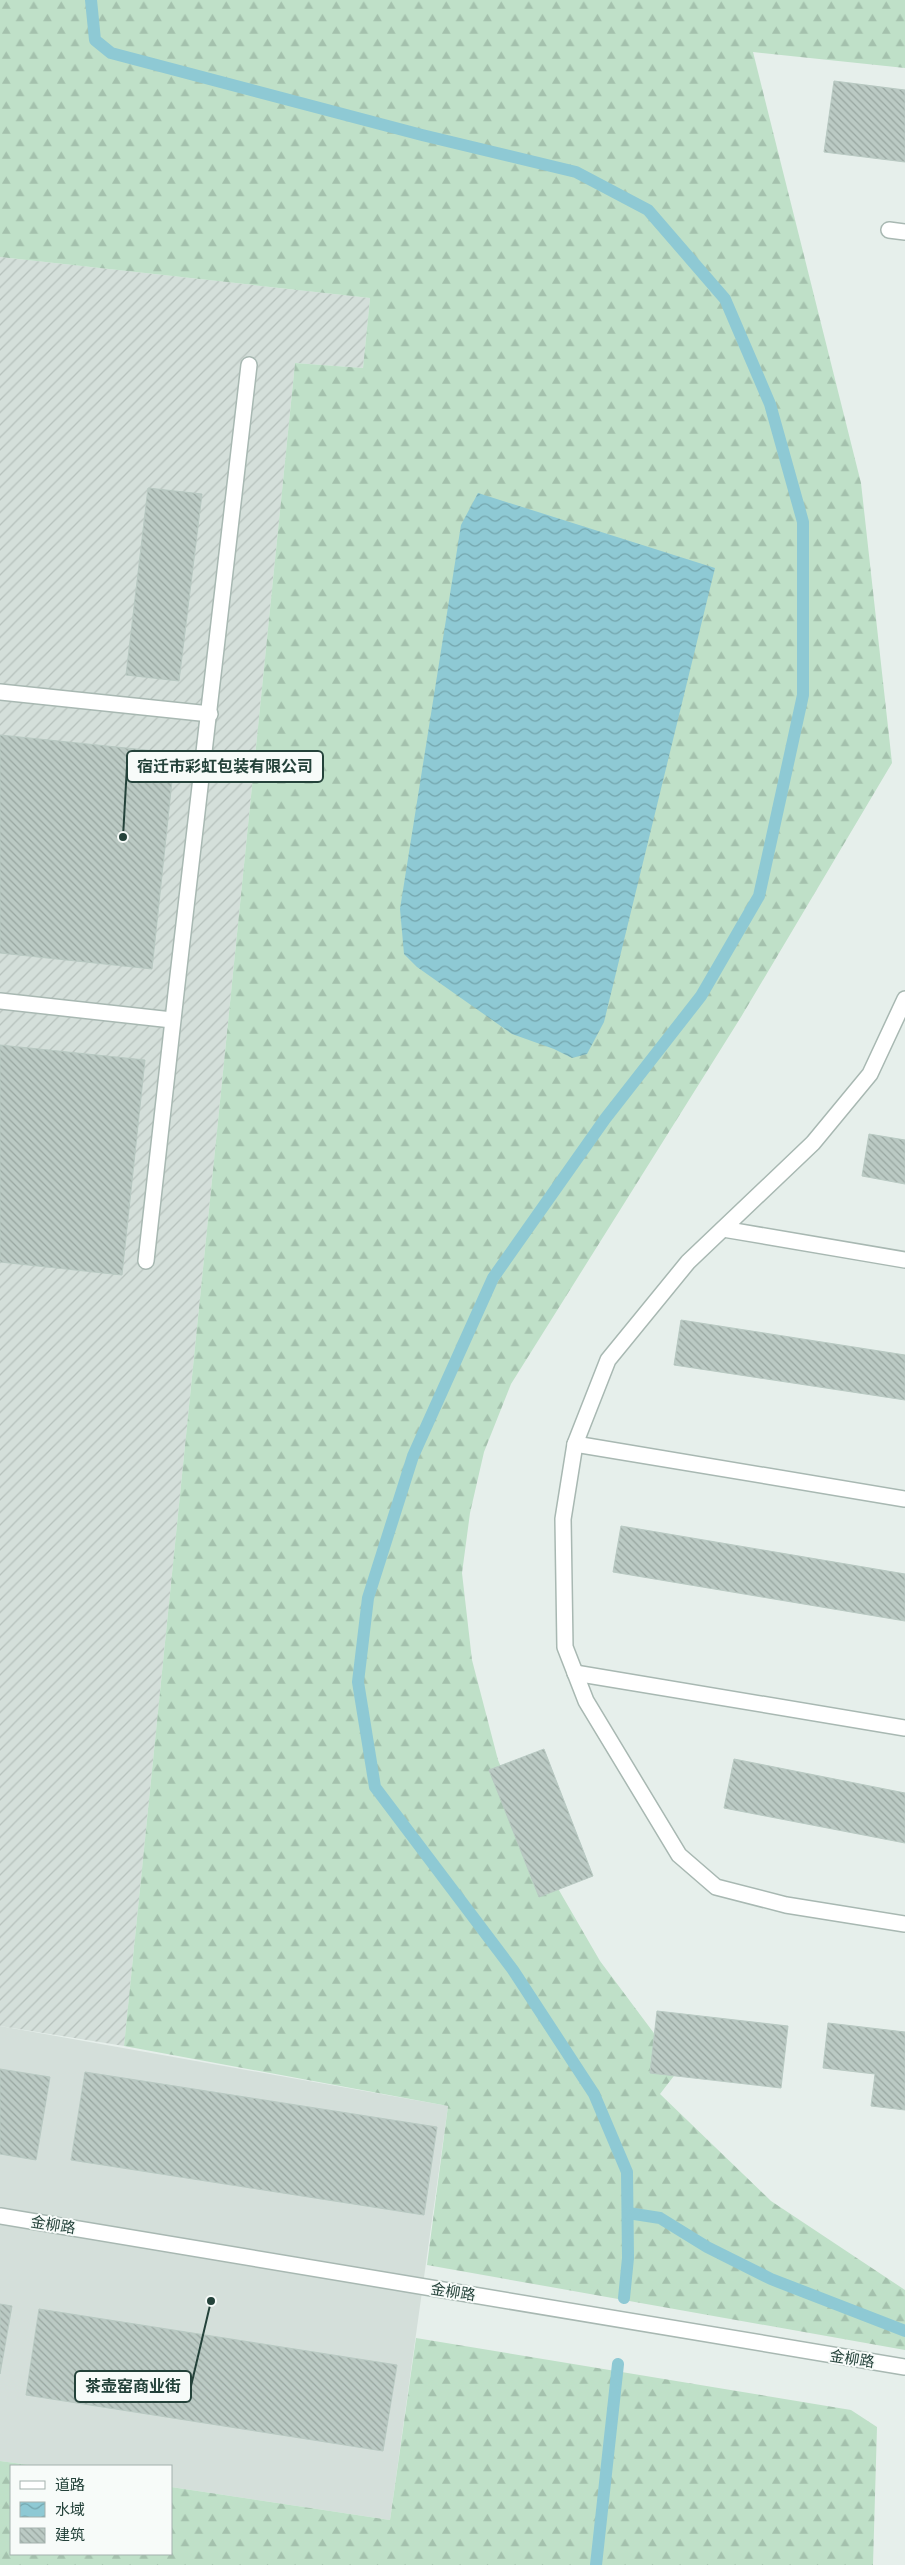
<svg xmlns="http://www.w3.org/2000/svg" width="905" height="2565" font-family="Overpass,'Noto Sans SC',sans-serif">
  <style>
    .built { fill: #d4dfda }
    .industrial { fill: url(#industrial-furrows) }
    .forest { fill: url(#forest-firs) }
    .water { fill: url(#water-waves) }
    .lines { fill: none; stroke-linecap: round; stroke-linejoin: round }
    .stream { stroke: #8ec9d4; stroke-width: 12 }
    .building { fill: url(#building-back-hatch); stroke: #b8c9c2 }
    .service-casing { stroke: #a8b8b2; stroke-width: 18 }
    .minor-casing { stroke: #a8b8b2; stroke-width: 18 }
    .service { stroke: #fff; stroke-width: 15 }
    .minor { stroke: #fff; stroke-width: 15 }
    .labels { text-anchor: middle; stroke-width: 4; stroke-linejoin: round; paint-order: stroke }
    .street-label { font-size: 15px; fill: #24423a; stroke: #f7fbf9 }
    .leader { fill: none; stroke: #24423a; stroke-width: 2 }
    .callout-dot { fill: #24423a; stroke: #f7fbf9; stroke-width: 2 }
    .callout { fill: #f7fbf9; stroke: #24423a; stroke-width: 2 }
    .callout-label { font-size: 16px; text-anchor: middle; font-weight: bold; fill: #24423a }
  </style>
  <defs>
    <pattern id="industrial-furrows" width="10" height="10" patternUnits="userSpaceOnUse" patternTransform="scale(1.25)"><rect width="10" height="10" fill="#d4dfda"/><path d="M-1 1l2-2M0 10L10 0M9 11l2-2" fill="none" stroke="#b6c1bc"/></pattern>
    <pattern id="forest-firs" width="22" height="20" patternUnits="userSpaceOnUse" patternTransform="scale(1.25)"><rect width="22" height="20" fill="#bfe0c8"/><path d="M5 1l3.5 6h-7zM16 11l3.5 6h-7z" fill="#a4c1ad"/></pattern>
    <pattern id="water-waves" width="16" height="10" patternUnits="userSpaceOnUse" patternTransform="scale(1.25)"><rect width="16" height="10" fill="#8ec9d4"/><path d="M0 5q4-4 8 0t8 0" fill="none" stroke="#74a5ad"/></pattern>
    <pattern id="building-back-hatch" width="6" height="6" patternUnits="userSpaceOnUse" patternTransform="scale(1.25)"><rect width="6" height="6" fill="#bbcac4"/><path d="M-1 5l2 2M0 0l6 6M5-1l2 2" fill="none" stroke="#98a6a0"/></pattern>
  </defs>
  <rect width="100%" height="100%" fill="#e6efeb"/>
  <path class="built" d="M 0,2026 L 448,2106 L 390,2520 L 171,2487 L 171,2466 L 37,2466 L 0,2461 Z"/>
  <path class="industrial" d="M 0,257 L 370,298 L 363,368 L 295,363 L 124,2046 L 0,2026 Z"/>
  <g class="forest">
    <path d="M 0,0 L 905,0 L 905,68 L 753,52 L 861,483 L 892,763 L 741,1017 L 511,1384 L 484,1452 L 470,1513 L 462,1573 L 472,1660 L 498,1760 L 538,1854 L 600,1961 L 680,2068 L 660,2094 L 771,2201 L 905,2290 L 905,2350 L 427,2265 L 448,2106 L 124,2046 L 295,363 L 363,368 L 370,298 L 0,257 Z"/>
    <path d="M 416,2338 L 851,2410 L 877,2427 L 873,2565 L 0,2565 L 0,2461 L 37,2466 L 11,2466 L 11,2554 L 171,2554 L 171,2487 L 390,2520 Z"/>
  </g>
  <path class="water" d="M 478,493 L 715,568 L 604,1022 L 587,1054 L 572,1058 L 554,1049 L 512,1034 L 417,967 L 404,954 L 400,909 L 461,525 Z"/>
  <g class="lines">
    <g class="stream">
      <path d="M 91,0 L 95,40 L 111,53 L 422,135 L 576,172 L 648,210 L 725,299 L 770,404 L 803,522 L 803,695 L 759,896 L 701,996 L 605,1119 L 493,1278 L 413,1456 L 368,1598 L 358,1682 L 375,1787 L 513,1970 L 594,2094 L 627,2172 L 628,2258 L 624,2298"/>
      <path d="M 628,2213 L 660,2218 L 707,2247 L 771,2279 L 905,2331"/>
      <path d="M 596,2565 L 618,2364"/>
    </g>
  </g>
  <g class="building">
    <path d="M 834,81 L 905,90 L 905,162 L 824,152 Z"/>
    <path d="M 148,488 L 202,494 L 179,681 L 126,675 Z"/>
    <path d="M 0,735 L 175,753 L 152,969 L 0,953 Z"/>
    <path d="M 0,1045 L 145,1060 L 122,1275 L 0,1262 Z"/>
    <path d="M 869,1134 L 905,1140 L 905,1184 L 862,1176 Z"/>
    <path d="M 681,1320 L 905,1355 L 905,1400 L 674,1365 Z"/>
    <path d="M 621,1526 L 905,1574 L 905,1621 L 613,1572 Z"/>
    <path d="M 544,1749 L 593,1876 L 539,1897 L 489,1770 Z"/>
    <path d="M 734,1759 L 905,1793 L 905,1843 L 724,1808 Z"/>
    <path d="M 657,2011 L 788,2026 L 781,2088 L 650,2073 Z"/>
    <path d="M 828,2023 L 905,2032 L 905,2110 L 871,2106 L 875,2074 L 823,2068 Z"/>
    <path d="M 0,2069 L 50,2077 L 36,2160 L 0,2154 Z"/>
    <path d="M 85,2072 L 437,2127 L 424,2215 L 71,2160 Z"/>
    <path d="M 0,2304 L 12,2306 L 0,2374 Z"/>
    <path d="M 39,2309 L 397,2365 L 383,2451 L 26,2395 Z"/>
  </g>
  <g class="lines">
    <defs>
      <g id="service">
        <path d="M 889,230 L 905,232"/>
        <path d="M 0,692 L 210,714"/>
        <path d="M 905,999 L 870,1074 L 813,1143 L 688,1262 L 608,1360 L 575,1444 L 563,1519 L 565,1647 L 586,1701 L 679,1855 L 716,1887 L 786,1905 L 905,1924"/>
        <path d="M 0,1001 L 172,1020"/>
        <path d="M 723,1229 L 905,1260"/>
        <path d="M 146,1261 C 178,962 216,663 249,365"/>
        <path d="M 575,1444 L 905,1499"/>
        <path d="M 575,1673 L 905,1728"/>
      </g>
      <path id="minor" d="M 0,2216 L 905,2367"/>
    </defs>
    <use href="#service" class="service-casing"/>
    <use href="#minor" class="minor-casing"/>
    <use href="#service" class="service"/>
    <use href="#minor" class="minor"/>
  </g>
  <g class="labels">
    <g class="street-label">
      <text transform="translate(53 2225) rotate(9)" y="5">金柳路</text>
      <text transform="translate(453 2292) rotate(9)" y="5">金柳路</text>
      <text transform="translate(852 2359) rotate(9)" y="5">金柳路</text>
    </g>
  </g>
  <path class="leader" d="M123 837L127 766M211 2301L191 2386"/>
  <g class="callout-dot">
    <circle cx="123" cy="837" r="5"/>
    <circle cx="211" cy="2301" r="5"/>
  </g>
  <g class="callout">
    <rect x="127" y="751" width="196" height="31" rx="5"/>
    <rect x="75" y="2371" width="116" height="31" rx="5"/>
  </g>
  <g class="callout-label">
    <text x="225" y="772">宿迁市彩虹包装有限公司</text>
    <text x="133" y="2392">茶壶窑商业街</text>
  </g>
  <rect x="10" y="2465" width="162" height="90" fill="#f7fbf9" stroke="#a3b1ad"/>
  <rect x="20" y="2481" width="25" height="8" fill="#ffffff" stroke="#a3b1ad"/>
  <text x="55" y="2490" font-size="15" fill="#24423a">道路</text>
  <rect x="20" y="2502" width="25" height="15" fill="url(#water-waves)" stroke="#a3b1ad"/>
  <text x="55" y="2515" font-size="15" fill="#24423a">水域</text>
  <rect x="20" y="2528" width="25" height="15" fill="url(#building-back-hatch)" stroke="#a3b1ad"/>
  <text x="55" y="2540" font-size="15" fill="#24423a">建筑</text>
</svg>
